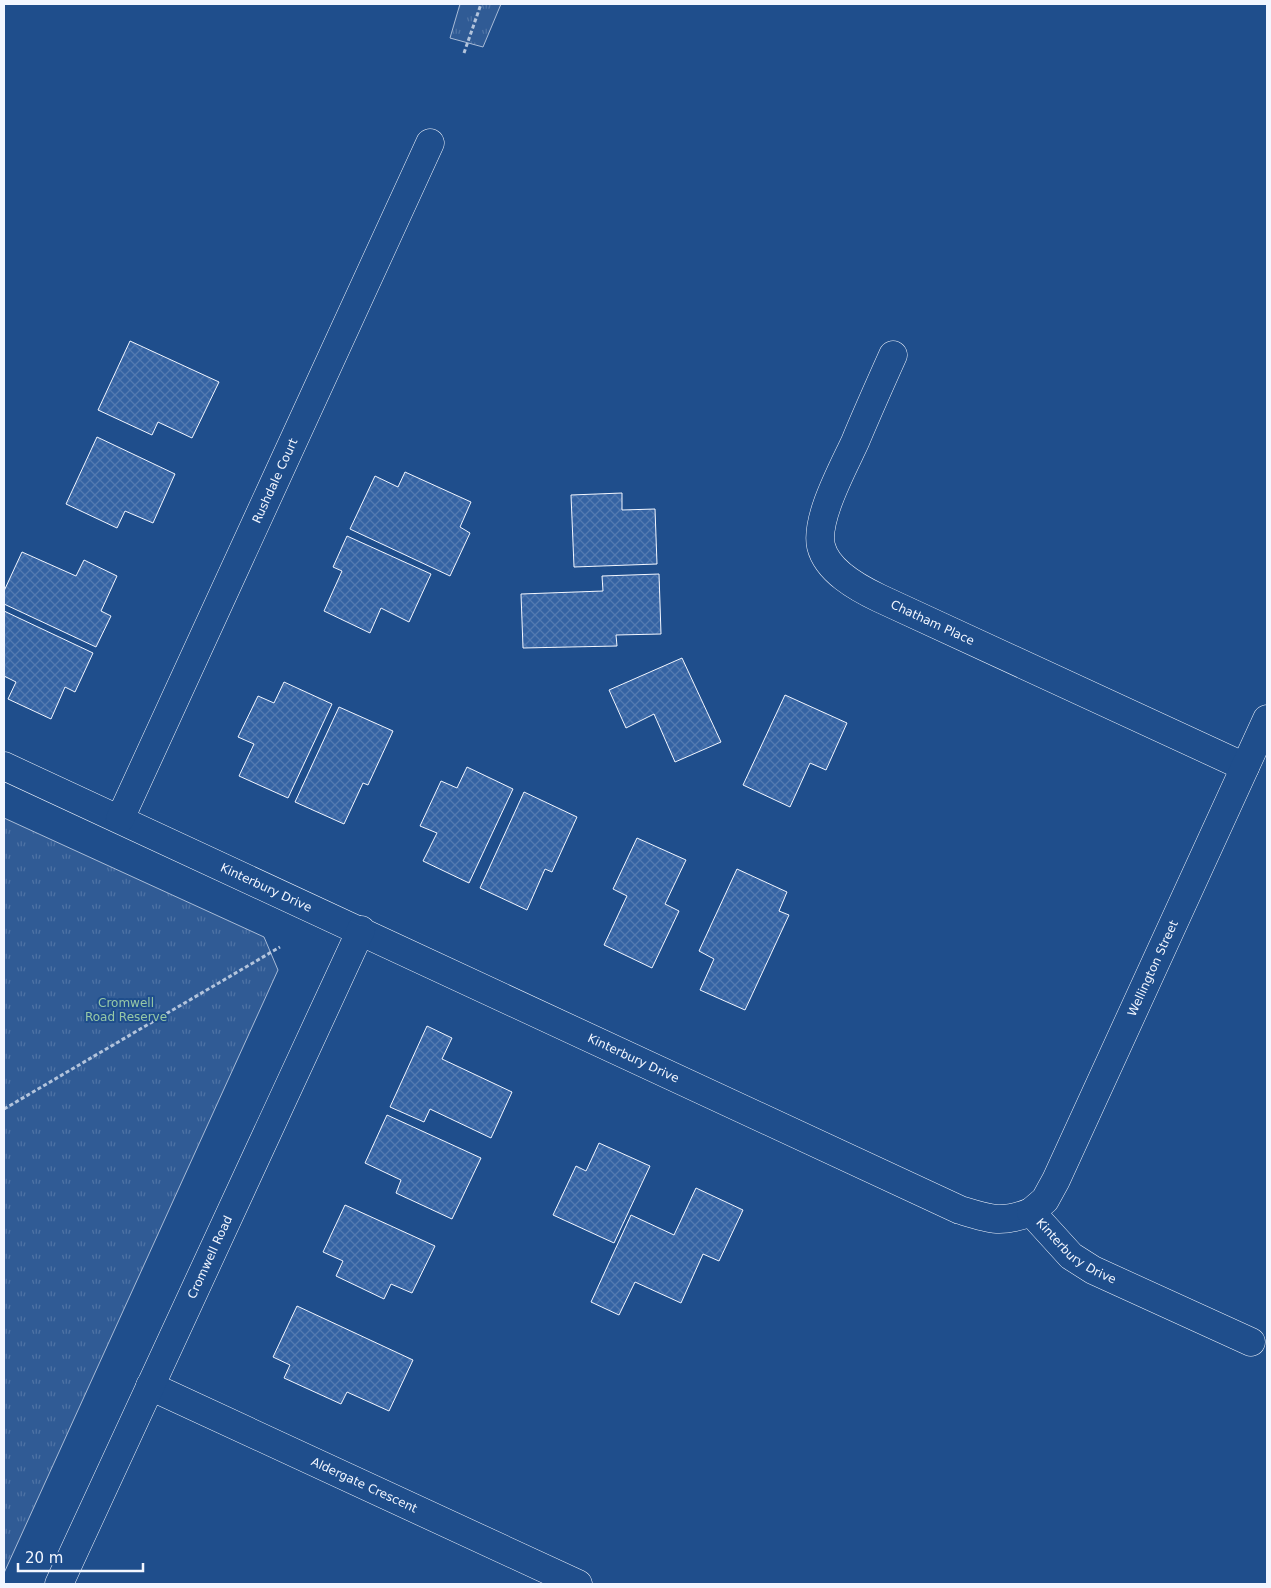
<svg xmlns="http://www.w3.org/2000/svg" width="1271" height="1588" font-family="'DejaVu Sans',sans-serif">
  <style>
    .grass { fill: url(#grass-tufts); stroke: #a8bbd7 }
    .building { fill: url(#building-cross-hatch); stroke: #f2f6ff }
    .lines { fill: none; stroke-linecap: round; stroke-linejoin: round }
    .minor-casing { stroke: #f2f6ff; stroke-width: 29 }
    .path { stroke: #b3c4dc; stroke-width: 3; stroke-dasharray: 4 2.5; stroke-linecap: butt }
    .minor { stroke: #1f4e8c; stroke-width: 28 }
    .labels { text-anchor: middle; stroke-width: 4; stroke-linejoin: round; paint-order: stroke }
    .street-label { font-size: 12px; fill: #f2f6ff; stroke: #1f4e8c }
    .park-label { font-size: 12px; fill: #97c8a6; stroke: #1f4e8c }
  </style>
  <defs>
    <pattern id="grass-tufts" width="24" height="20" patternUnits="userSpaceOnUse" patternTransform="scale(1.25)"><rect width="24" height="20" fill="#305b95"/><path d="M3 7l-1-3M5 7V3M7 7l1-3M15 17l-1-3M17 17v-4M19 17l1-3" fill="none" stroke="#4e73a5"/></pattern>
    <pattern id="building-cross-hatch" width="8" height="8" patternUnits="userSpaceOnUse" patternTransform="scale(1.25)"><rect width="8" height="8" fill="#3563a3"/><path d="M0 0l8 8M0 8l8-8" fill="none" stroke="#537ab1"/></pattern>
  </defs>
  <rect width="100%" height="100%" fill="#1f4e8c"/>
  <g class="grass">
    <path d="M 460,4 L 501,4 L 483,47 L 450,38 Z"/>
    <path d="M 4,818 L 264,937 L 278,970 L 4,1573 Z"/>
  </g>
  <g class="building">
    <path d="M 130,341 L 219,382 L 192,438 L 158,422 L 152,435 L 98,410 Z"/>
    <path d="M 97,437 L 175,474 L 153,523 L 125,511 L 117,528 L 66,504 Z"/>
    <path d="M 405,472 L 471,502 L 460,527 L 470,533 L 450,576 L 350,529 L 375,476 L 398,487 Z"/>
    <path d="M 622,493 L 622,510 L 655,509 L 657,564 L 574,567 L 571,495 Z"/>
    <path d="M 347,536 L 431,574 L 409,622 L 381,608 L 370,633 L 324,611 L 342,571 L 333,567 Z"/>
    <path d="M 22,552 L 76,576 L 84,560 L 117,576 L 101,611 L 111,616 L 96,647 L 4,604 L 4,591 Z"/>
    <path d="M 659,574 L 661,634 L 616,635 L 617,646 L 523,648 L 521,594 L 603,591 L 602,576 Z"/>
    <path d="M 4,611 L 93,653 L 75,692 L 65,687 L 51,719 L 8,699 L 16,682 L 4,676 Z"/>
    <path d="M 682,658 L 721,742 L 675,762 L 654,714 L 626,728 L 609,690 Z"/>
    <path d="M 284,682 L 332,704 L 288,798 L 239,776 L 254,744 L 238,737 L 258,696 L 274,703 Z"/>
    <path d="M 785,695 L 847,723 L 826,770 L 810,763 L 790,807 L 743,785 Z"/>
    <path d="M 339,707 L 393,731 L 368,785 L 363,783 L 344,824 L 295,802 Z"/>
    <path d="M 467,767 L 513,789 L 469,883 L 423,861 L 437,833 L 420,826 L 441,781 L 457,788 Z"/>
    <path d="M 524,792 L 577,817 L 552,872 L 545,869 L 527,910 L 480,888 Z"/>
    <path d="M 637,838 L 686,860 L 665,904 L 679,911 L 652,968 L 604,945 L 627,896 L 613,889 Z"/>
    <path d="M 737,869 L 787,892 L 779,911 L 789,915 L 745,1010 L 700,990 L 714,959 L 699,951 Z"/>
    <path d="M 427,1026 L 452,1038 L 442,1059 L 512,1092 L 491,1138 L 430,1109 L 424,1122 L 390,1107 Z"/>
    <path d="M 387,1115 L 481,1158 L 452,1219 L 396,1193 L 401,1180 L 365,1163 Z"/>
    <path d="M 599,1143 L 650,1166 L 614,1243 L 553,1215 L 576,1166 L 586,1171 Z"/>
    <path d="M 696,1188 L 743,1210 L 719,1261 L 703,1254 L 681,1303 L 635,1282 L 619,1315 L 591,1302 L 631,1215 L 674,1235 Z"/>
    <path d="M 345,1205 L 435,1246 L 412,1293 L 391,1284 L 384,1299 L 336,1276 L 343,1261 L 323,1252 Z"/>
    <path d="M 297,1306 L 413,1360 L 389,1411 L 347,1392 L 341,1404 L 284,1378 L 290,1365 L 273,1357 Z"/>
  </g>
  <g class="lines">
    <defs>
      <g id="minor">
        <path id="s1" d="M 893,355 C 880,384 867,413 855,442 C 843,468 815,519 821,546 C 827,571 858,588 879,598 L 1245,767"/>
        <path id="s2" d="M 4,766 L 960,1210 C 989,1219 1001,1224 1031,1212 L 1071,1256 L 1093,1270 L 1251,1342"/>
        <path id="s3" d="M 120,819 L 430,143"/>
        <path id="s4" d="M 1031,1212 L 1045,1200 L 1056,1180 L 1267,719"/>
        <path id="s5" d="M 150,1386 L 578,1584"/>
        <path id="s6" d="M 59,1584 L 361,930"/>
      </g>
    </defs>
    <use href="#minor" class="minor-casing"/>
    <g class="path">
      <path d="M 464,53 L 481,4"/>
      <path d="M 4,1109 L 280,947"/>
    </g>
    <use href="#minor" class="minor"/>
  </g>
  <g class="labels">
    <g class="street-label">
      <text dy="4" stroke="none"><textPath href="#s3" startOffset="372">Rushdale Court</textPath></text>
      <text dy="4" stroke="none"><textPath href="#s1" startOffset="345">Chatham Place</textPath></text>
      <text dy="4" stroke="none"><textPath href="#s2" startOffset="289">Kinterbury Drive</textPath></text>
      <text dy="4" stroke="none"><textPath href="#s4" startOffset="274">Wellington Street</textPath></text>
      <text dy="4" stroke="none"><textPath href="#s2" startOffset="694">Kinterbury Drive</textPath></text>
      <text dy="4" stroke="none"><textPath href="#s2" startOffset="1188">Kinterbury Drive</textPath></text>
      <text dy="4" stroke="none"><textPath href="#s6" startOffset="360">Cromwell Road</textPath></text>
      <text dy="4" stroke="none"><textPath href="#s5" startOffset="236">Aldergate Crescent</textPath></text>
    </g>
    <g class="park-label">
      <text x="126" y="1007">Cromwell<tspan x="126" dy="14">Road Reserve</tspan></text>
    </g>
  </g>
  <rect width="1271" height="1588" fill="none" stroke="#f2f6ff" stroke-width="10"/>
  <path d="M18 1563v8h125v-8" fill="none" stroke="#f2f6ff" stroke-width="2.5"/>
  <text x="25" y="1563" font-size="15" fill="#f2f6ff" stroke="#1f4e8c" stroke-width="4" paint-order="stroke">20 m</text>
</svg>
